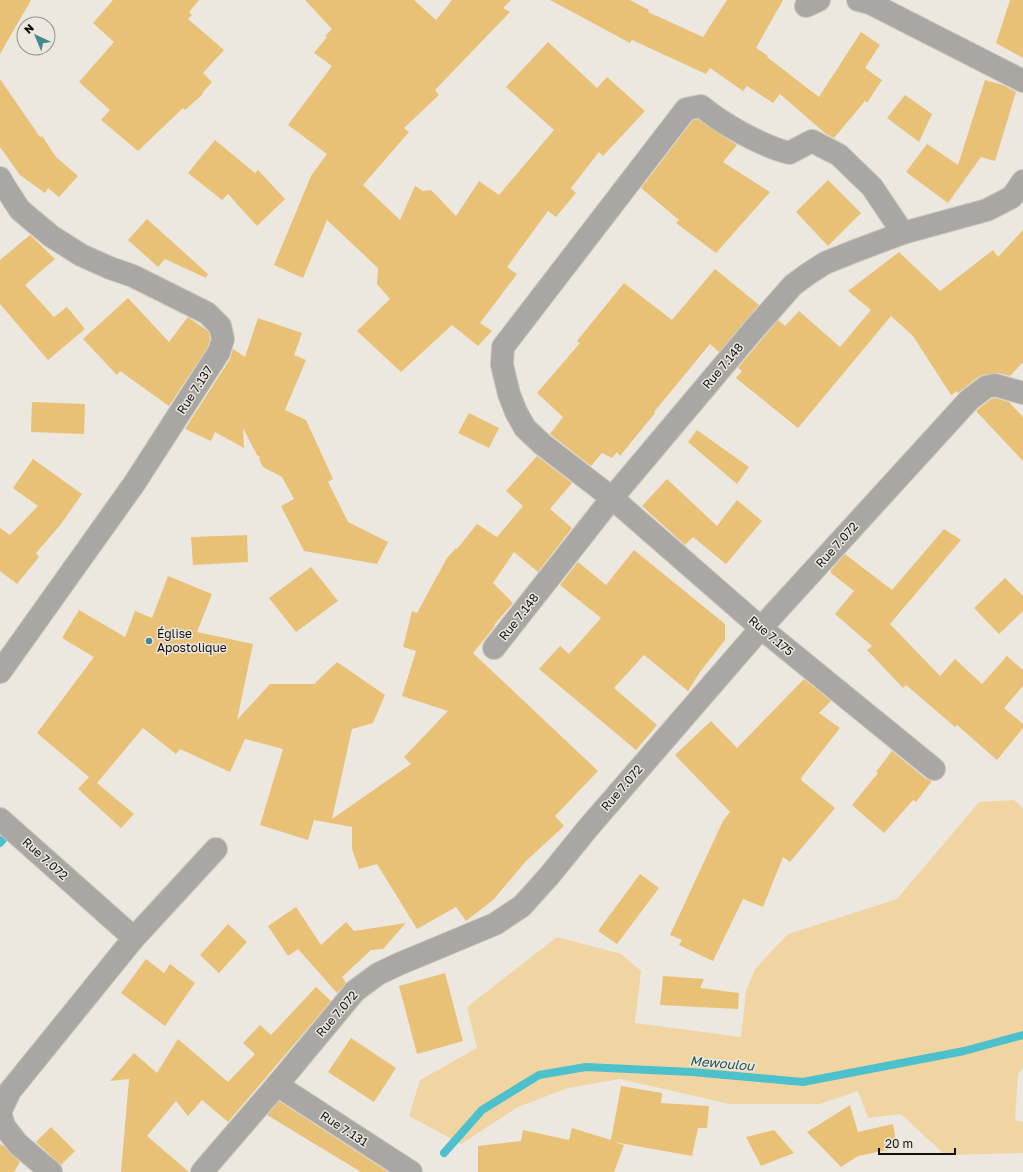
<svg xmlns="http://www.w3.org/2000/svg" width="1023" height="1172" font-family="'Golos Text',sans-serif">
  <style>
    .green { fill: #f0d5a3 }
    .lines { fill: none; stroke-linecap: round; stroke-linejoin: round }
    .stream { stroke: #4cc1cb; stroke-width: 8 }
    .building { fill: #e8c176 }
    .minor-casing { stroke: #c9c5be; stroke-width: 24 }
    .minor { stroke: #a9a7a4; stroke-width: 22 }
    .poi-dot { fill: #428a90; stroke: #ece8e0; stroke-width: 1.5 }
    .labels { text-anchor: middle; stroke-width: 3; stroke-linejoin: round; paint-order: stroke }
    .street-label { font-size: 12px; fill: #100f0c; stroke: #ece8e0 }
    .poi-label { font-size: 12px; fill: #100f0c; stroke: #ece8e0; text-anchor: start }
    .water-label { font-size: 13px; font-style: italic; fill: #1b4e52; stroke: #ece8e0 }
  </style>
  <rect width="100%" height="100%" fill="#ece8e0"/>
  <path class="green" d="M 1014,800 L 1023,809 L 1023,1068 L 1018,1074 L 1015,1120 L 1023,1122 L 1023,1153 L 945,1155 L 901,1114 L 868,1118 L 858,1091 L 820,1104 L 730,1104 L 620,1079 L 568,1088 L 518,1107 L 461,1144 L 409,1116 L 420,1080 L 477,1048 L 467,1007 L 557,937 L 621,954 L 641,971 L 635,1023 L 741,1037 L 746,991 L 755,969 L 788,934 L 897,899 L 979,802 Z"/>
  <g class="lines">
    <g class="stream">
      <path d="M 0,843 L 4,838"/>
      <path d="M 444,1153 L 482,1110 L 539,1075 L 586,1067 L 692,1072 L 803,1082 L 964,1051 L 1023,1035"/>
    </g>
  </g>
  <g class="building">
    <path d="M 0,0 L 31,0 L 0,54 Z"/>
    <path d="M 113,0 L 199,0 L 189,12 L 192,15 L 188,19 L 224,50 L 203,73 L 212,82 L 203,92 L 202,95 L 185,110 L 183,108 L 138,151 L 101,120 L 110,110 L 79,82 L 114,42 L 93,23 Z"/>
    <path d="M 305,0 L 414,0 L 436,20 L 452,0 L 511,0 L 503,8 L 510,12 L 435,90 L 439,95 L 404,128 L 409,132 L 363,185 L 400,220 L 415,186 L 423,191 L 431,190 L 456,216 L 479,181 L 499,195 L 554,130 L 506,87 L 548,42 L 597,88 L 607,77 L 645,111 L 603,156 L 599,152 L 571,188 L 576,193 L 556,217 L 548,211 L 507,267 L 517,274 L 480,323 L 492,331 L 478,346 L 452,325 L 401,372 L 357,331 L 390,299 L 377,284 L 378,268 L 327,220 L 303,278 L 274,265 L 311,176 L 327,154 L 288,125 L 332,66 L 314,53 L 327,37 L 325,36 L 332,29 Z"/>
    <path d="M 550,0 L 630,0 L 649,10 L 648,12 L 703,37 L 727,0 L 783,0 L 756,48 L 768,56 L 767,57 L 819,97 L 861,32 L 880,45 L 865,68 L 882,80 L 867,103 L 865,101 L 834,138 L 826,134 L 780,94 L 773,103 L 747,86 L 743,91 L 710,68 L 706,74 L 632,40 L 630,43 Z"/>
    <path d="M 1010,0 L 1023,0 L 1023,58 L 996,43 Z"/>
    <path d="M 0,79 L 40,137 L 42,136 L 56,157 L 78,176 L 59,197 L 48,188 L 45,193 L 20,175 L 0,147 Z"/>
    <path d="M 985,80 L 1003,85 L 1016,92 L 995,161 L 981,157 L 948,203 L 906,172 L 927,144 L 958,165 Z"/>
    <path d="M 905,95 L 932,114 L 919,142 L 887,118 Z"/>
    <path d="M 698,119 L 737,145 L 723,162 L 770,192 L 716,253 L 676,223 L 679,220 L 641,188 L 693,120 Z"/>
    <path d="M 215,140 L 255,173 L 258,170 L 285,199 L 257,226 L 228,194 L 222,200 L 188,173 Z"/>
    <path d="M 828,180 L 861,213 L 828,246 L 796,212 Z"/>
    <path d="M 147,219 L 208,274 L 206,278 L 165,259 L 158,267 L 128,240 Z"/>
    <path d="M 1023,230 L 1023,362 L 1010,376 L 998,373 L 983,375 L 978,377 L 958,393 L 957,391 L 951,395 L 913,336 L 891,316 L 798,428 L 736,378 L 742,371 L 738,368 L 778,320 L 785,326 L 799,311 L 840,347 L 871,310 L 848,291 L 899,252 L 940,291 L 993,250 L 998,257 Z"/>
    <path d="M 30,235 L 55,259 L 25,285 L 54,317 L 67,307 L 85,329 L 48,360 L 0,304 L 0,260 Z"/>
    <path d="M 715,269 L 759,305 L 719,352 L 710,344 L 654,412 L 655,413 L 620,456 L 617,452 L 612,458 L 602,453 L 591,466 L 550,434 L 563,417 L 537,393 L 580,343 L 577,341 L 624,283 L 672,320 Z"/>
    <path d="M 128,298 L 169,342 L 188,317 L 209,332 L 210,339 L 208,347 L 169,406 L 120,371 L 117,375 L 83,339 Z"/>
    <path d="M 258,318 L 302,333 L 294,355 L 306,360 L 285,410 L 306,420 L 333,479 L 328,482 L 348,522 L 388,542 L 377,564 L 304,551 L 281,506 L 294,499 L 282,477 L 263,467 L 259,459 L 260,457 L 257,455 L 243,428 L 244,448 L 215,432 L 211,441 L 185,429 L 230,359 L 233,349 L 245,357 Z"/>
    <path d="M 995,398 L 1009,402 L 1023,417 L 1023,461 L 976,411 L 991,399 Z"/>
    <path d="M 32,402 L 85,404 L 84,434 L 31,432 Z"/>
    <path d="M 469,413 L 499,428 L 489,448 L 458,433 Z"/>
    <path d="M 697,430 L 749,467 L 737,484 L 688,442 Z"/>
    <path d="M 537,456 L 572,483 L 550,509 L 572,528 L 538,572 L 514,552 L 493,583 L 513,603 L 494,625 L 495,626 L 473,653 L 598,771 L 555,816 L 564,826 L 526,861 L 493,900 L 466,921 L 456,907 L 417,929 L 377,864 L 359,869 L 352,849 L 352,827 L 314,820 L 308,840 L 260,825 L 283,749 L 245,739 L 230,772 L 180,749 L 176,754 L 143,728 L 97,783 L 134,814 L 121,828 L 78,789 L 89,777 L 37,733 L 94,657 L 62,638 L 79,610 L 125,637 L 135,611 L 152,618 L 168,576 L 212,594 L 197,632 L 253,644 L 237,720 L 270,684 L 316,684 L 315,683 L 337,662 L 385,695 L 373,723 L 352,729 L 332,819 L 411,764 L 404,757 L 448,711 L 402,696 L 416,651 L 403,647 L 412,611 L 417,613 L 447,558 L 456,548 L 457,549 L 477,524 L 497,537 L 523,506 L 506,491 Z"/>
    <path d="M 33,459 L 82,494 L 61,524 L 36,553 L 39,557 L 17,584 L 0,571 L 0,528 L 10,535 L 38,506 L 13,488 Z"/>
    <path d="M 667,479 L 717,526 L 737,500 L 762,521 L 726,564 L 693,537 L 685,545 L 642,506 Z"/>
    <path d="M 944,529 L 961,540 L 890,624 L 940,676 L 955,659 L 982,684 L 1007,656 L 1023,670 L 1023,686 L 1004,708 L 1023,724 L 1023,728 L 997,760 L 957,725 L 955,727 L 906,685 L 903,688 L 867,650 L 872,646 L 835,614 L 854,591 L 831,573 L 831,570 L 845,554 L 892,590 Z"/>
    <path d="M 247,535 L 248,562 L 193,565 L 191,537 Z"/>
    <path d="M 634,550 L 725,624 L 725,640 L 700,672 L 688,691 L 644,655 L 614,688 L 657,725 L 636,750 L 539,669 L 560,646 L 569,654 L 601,618 L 560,585 L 578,562 L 606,585 Z"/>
    <path d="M 311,567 L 338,601 L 296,632 L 269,598 Z"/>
    <path d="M 1005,578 L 1023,596 L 1023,611 L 999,634 L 974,608 Z"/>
    <path d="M 804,679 L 831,701 L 819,713 L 840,728 L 801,778 L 802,779 L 801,780 L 835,808 L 790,862 L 783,857 L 763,907 L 743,899 L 713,961 L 679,945 L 682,940 L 670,935 L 723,821 L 730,812 L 675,755 L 711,721 L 737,748 Z"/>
    <path d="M 892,751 L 926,779 L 932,781 L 916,802 L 913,800 L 884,833 L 852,805 L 878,773 L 876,772 Z"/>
    <path d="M 640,874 L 659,888 L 617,944 L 598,931 Z"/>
    <path d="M 296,907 L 321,945 L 346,922 L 354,931 L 406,923 L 383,949 L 371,950 L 342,977 L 346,983 L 337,993 L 298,949 L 288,956 L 268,926 Z"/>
    <path d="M 228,924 L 247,942 L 219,973 L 200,955 Z"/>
    <path d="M 146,959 L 164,973 L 170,964 L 195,983 L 165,1026 L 121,993 Z"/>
    <path d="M 445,973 L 463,1041 L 417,1054 L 399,986 Z"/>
    <path d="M 663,976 L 704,979 L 700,988 L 739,993 L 738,1009 L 660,1005 Z"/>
    <path d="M 316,987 L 331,1001 L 228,1122 L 202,1100 L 188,1116 L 176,1101 L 147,1136 L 189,1172 L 121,1172 L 129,1079 L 110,1081 L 134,1053 L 157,1073 L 178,1039 L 228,1082 L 255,1054 L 243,1043 L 260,1025 L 271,1035 Z"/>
    <path d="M 351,1038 L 396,1068 L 374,1102 L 328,1072 Z"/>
    <path d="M 621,1086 L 662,1093 L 661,1103 L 709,1106 L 707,1128 L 698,1128 L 692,1156 L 614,1142 L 624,1145 L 614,1172 L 478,1172 L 478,1146 L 521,1141 L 523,1130 L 569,1140 L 572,1128 L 611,1140 Z"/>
    <path d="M 279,1101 L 388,1172 L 361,1172 L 267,1115 Z"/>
    <path d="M 850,1105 L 858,1132 L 893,1124 L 897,1148 L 858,1156 L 841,1167 L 807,1132 Z"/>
    <path d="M 51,1127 L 75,1151 L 61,1165 L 36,1142 Z"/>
    <path d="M 774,1130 L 794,1153 L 761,1166 L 746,1137 Z"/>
    <path d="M 0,1144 L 4,1146 L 10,1153 L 20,1162 L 14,1172 L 0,1172 Z"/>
  </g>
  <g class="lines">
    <defs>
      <g id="minor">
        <path d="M 858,0 L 870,3 L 1023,81"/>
        <path d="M 806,6 L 819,0"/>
        <path d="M 0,178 L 5,187 L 20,210 L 51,236 L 81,255 L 110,268 L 133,276 L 207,313 L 220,326 L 223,339 L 219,352 L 134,484 L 0,672"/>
        <path d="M 903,233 L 872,187 L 839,155 L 812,141 L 789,153 C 760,145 724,125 701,106 L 686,109 L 503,347 L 502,365 L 509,394 L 516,412 L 525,428 L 542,444 L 612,498 L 761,628 L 934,769"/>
        <path d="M 494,648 L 612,498 L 755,328 L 793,285 L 808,274 L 825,263 L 855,251 L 903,233 L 987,210 L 1012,197 L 1023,181"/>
        <path d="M 0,819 L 134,938 L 10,1091 L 0,1112 L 4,1126 L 18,1144 L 51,1172"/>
        <path d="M 134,938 L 216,849"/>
        <path d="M 277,1085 L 411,1172"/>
        <path d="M 202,1172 L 277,1085 L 355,991 L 378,974 L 399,964 L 495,924 L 522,906 L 549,876 L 588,828 L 761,628 L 969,400 L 986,387 L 995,385 L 1023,393"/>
      </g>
    </defs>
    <use href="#minor" class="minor-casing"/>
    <use href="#minor" class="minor"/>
  </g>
  <circle class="poi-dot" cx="149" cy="641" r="4"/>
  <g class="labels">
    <g class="street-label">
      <text transform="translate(723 366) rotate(-50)" y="4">Rue 7.148</text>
      <text transform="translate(195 390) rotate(-57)" y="4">Rue 7.137</text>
      <text transform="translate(837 545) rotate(-48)" y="4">Rue 7.072</text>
      <text transform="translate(519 617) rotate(-52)" y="4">Rue 7.148</text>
      <text transform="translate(771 636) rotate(40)" y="4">Rue 7.175</text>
      <text transform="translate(622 788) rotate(-49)" y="4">Rue 7.072</text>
      <text transform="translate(45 859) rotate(42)" y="4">Rue 7.072</text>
      <text transform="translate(337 1014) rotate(-49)" y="4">Rue 7.072</text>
      <text transform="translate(344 1129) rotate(33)" y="4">Rue 7.131</text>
    </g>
    <g class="poi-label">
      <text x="157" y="638">Église<tspan x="157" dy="14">Apostolique</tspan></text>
    </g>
    <g class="water-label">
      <text transform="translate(722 1063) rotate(5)" y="5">Mewoulou</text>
    </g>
  </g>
  <g transform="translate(36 36) rotate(316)"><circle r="19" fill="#ece8e0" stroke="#94918b"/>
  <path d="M0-3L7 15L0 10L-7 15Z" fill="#428a90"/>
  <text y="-6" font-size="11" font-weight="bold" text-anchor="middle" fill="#100f0c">N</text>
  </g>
  <path d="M879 1148v6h76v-6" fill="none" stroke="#100f0c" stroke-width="2"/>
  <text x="885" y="1148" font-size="12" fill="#100f0c" stroke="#ece8e0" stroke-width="3" paint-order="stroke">20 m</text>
</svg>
